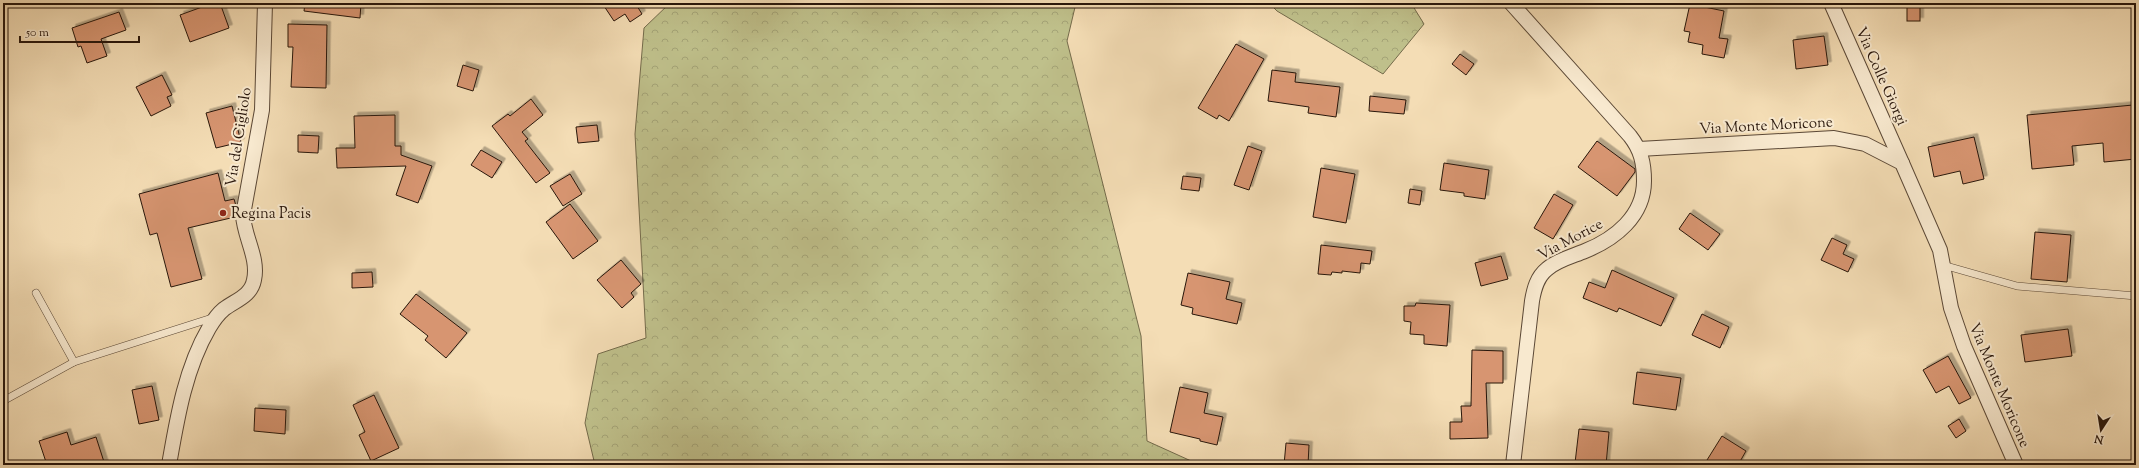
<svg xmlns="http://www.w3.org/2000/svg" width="2139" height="468" font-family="'Sorts Mill Goudy',serif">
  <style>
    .forest { fill: url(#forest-crowns); stroke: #746b4b }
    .building { fill: #d79571; stroke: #28160b; filter: url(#shadow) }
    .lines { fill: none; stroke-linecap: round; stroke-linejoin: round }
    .lane-casing { stroke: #5b4836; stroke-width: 8 }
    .street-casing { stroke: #5b4836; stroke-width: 16 }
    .lane { stroke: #f8e9cf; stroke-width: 7 }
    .street { stroke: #f8e9cf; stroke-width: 14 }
    .poi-dot { fill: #8f2418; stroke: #f8e9cf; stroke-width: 1.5 }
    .labels { text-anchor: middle; stroke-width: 4; stroke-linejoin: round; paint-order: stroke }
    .street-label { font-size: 15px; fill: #28160b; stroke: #f8e9cf }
    .poi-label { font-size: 15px; fill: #28160b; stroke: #f8e9cf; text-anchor: start }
  </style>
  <defs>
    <pattern id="forest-crowns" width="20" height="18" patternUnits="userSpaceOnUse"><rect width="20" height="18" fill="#bfc08b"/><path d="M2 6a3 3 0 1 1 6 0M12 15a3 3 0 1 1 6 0" fill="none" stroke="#a4a477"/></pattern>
    <filter id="shadow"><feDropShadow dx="3.5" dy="-3.5" stdDeviation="0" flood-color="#0004"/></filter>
  </defs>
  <rect width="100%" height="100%" fill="#f4ddb5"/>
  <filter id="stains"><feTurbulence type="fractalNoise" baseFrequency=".005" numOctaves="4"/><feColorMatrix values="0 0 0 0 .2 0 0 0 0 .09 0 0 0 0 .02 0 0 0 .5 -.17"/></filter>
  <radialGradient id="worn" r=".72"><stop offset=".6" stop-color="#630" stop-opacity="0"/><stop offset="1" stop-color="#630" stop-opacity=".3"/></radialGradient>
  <g class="forest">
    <path d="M 670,3 L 1076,3 L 1067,41 L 1141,336 L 1147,441 L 1200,465 L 595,465 L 585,423 L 598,354 L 646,338 L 635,134 L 644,28 Z"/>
    <path d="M 1269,3 L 1411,3 L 1424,24 L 1383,74 L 1277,11 Z"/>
  </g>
  <g class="building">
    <path d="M 213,3 L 220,3 L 229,28 L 190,42 L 180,15 Z"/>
    <path d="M 305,3 L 361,3 L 360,18 L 304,11 Z"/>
    <path d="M 602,3 L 643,3 L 637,6 L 642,14 L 630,22 L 625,14 L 614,21 Z"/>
    <rect x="1907" y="3" width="13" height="18"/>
    <path d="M 1690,4 L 1724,11 L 1719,38 L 1728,39 L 1724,58 L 1702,54 L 1703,45 L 1688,42 L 1690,32 L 1684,31 Z"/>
    <path d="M 119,12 L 126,30 L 101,39 L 107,56 L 87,63 L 81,46 L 78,47 L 72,28 Z"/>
    <path d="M 288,24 L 327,25 L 326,88 L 291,87 L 293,47 L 288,47 Z"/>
    <path d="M 1824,36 L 1828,65 L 1796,69 L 1793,40 Z"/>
    <path d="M 1236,44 L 1264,59 L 1229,121 L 1219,115 L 1217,119 L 1198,108 Z"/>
    <path d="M 1460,54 L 1474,64 L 1466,75 L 1452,64 Z"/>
    <path d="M 463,65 L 479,70 L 473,91 L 457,86 Z"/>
    <path d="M 1272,70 L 1296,73 L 1295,82 L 1340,87 L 1336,117 L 1308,113 L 1309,107 L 1268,101 Z"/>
    <path d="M 162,75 L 172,95 L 167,97 L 171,106 L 151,116 L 136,87 Z"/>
    <path d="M 1370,96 L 1406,100 L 1404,114 L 1369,111 Z"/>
    <path d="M 531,99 L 543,115 L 522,132 L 528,139 L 525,141 L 550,173 L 536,183 L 492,126 L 508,114 L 510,116 Z"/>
    <path d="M 2133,105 L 2136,159 L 2104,162 L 2103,143 L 2072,146 L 2074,165 L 2032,169 L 2027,115 Z"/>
    <path d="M 232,106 L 241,142 L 216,148 L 206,113 Z"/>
    <path d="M 395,115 L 395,146 L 401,146 L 401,155 L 432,166 L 418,203 L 396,195 L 406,166 L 337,168 L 336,148 L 355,148 L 354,116 Z"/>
    <path d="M 597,125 L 599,141 L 578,143 L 576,127 Z"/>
    <path d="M 298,135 L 319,136 L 318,153 L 298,152 Z"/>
    <path d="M 1974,137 L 1984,179 L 1963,184 L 1960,171 L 1934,177 L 1928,147 Z"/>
    <path d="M 1597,141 L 1635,169 L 1635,172 L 1617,196 L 1578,167 Z"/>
    <path d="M 1248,146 L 1262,151 L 1249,190 L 1234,185 Z"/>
    <path d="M 481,150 L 502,162 L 492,178 L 471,165 Z"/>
    <path d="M 1444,163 L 1489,170 L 1485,199 L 1464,196 L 1464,193 L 1440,190 Z"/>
    <path d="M 1321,168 L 1355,174 L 1346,223 L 1313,217 Z"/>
    <path d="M 218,173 L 225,201 L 234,199 L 236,206 L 235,217 L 188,228 L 202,279 L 171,287 L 157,233 L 150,235 L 139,194 Z"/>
    <path d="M 570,174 L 582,194 L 563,206 L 550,186 Z"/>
    <path d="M 1183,176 L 1201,178 L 1199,191 L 1181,189 Z"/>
    <path d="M 1410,189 L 1422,191 L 1420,205 L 1408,203 Z"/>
    <path d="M 1554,194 L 1573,205 L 1553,239 L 1534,228 Z"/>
    <path d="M 570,204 L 598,241 L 573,259 L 546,222 Z"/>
    <path d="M 1690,213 L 1720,234 L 1708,250 L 1679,229 Z"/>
    <path d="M 2035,232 L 2071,235 L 2067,282 L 2031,279 Z"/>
    <path d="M 1832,238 L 1847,245 L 1843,254 L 1854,259 L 1848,272 L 1821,260 Z"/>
    <path d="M 1321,245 L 1372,251 L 1370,264 L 1361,263 L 1360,273 L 1342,271 L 1342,273 L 1332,272 L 1331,275 L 1318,274 Z"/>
    <path d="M 1501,256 L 1508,279 L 1481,286 L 1475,263 Z"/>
    <path d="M 621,260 L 641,284 L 631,293 L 634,297 L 622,308 L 597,280 Z"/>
    <path d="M 1612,270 L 1674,298 L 1661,326 L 1619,308 L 1617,312 L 1583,298 L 1589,282 L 1605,288 Z"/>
    <path d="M 372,272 L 373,287 L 352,288 L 352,273 Z"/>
    <path d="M 1188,273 L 1230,282 L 1226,299 L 1242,303 L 1237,324 L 1192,314 L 1193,308 L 1181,305 Z"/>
    <path d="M 416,294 L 467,333 L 446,358 L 425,340 L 428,336 L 400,314 Z"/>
    <path d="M 1416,303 L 1450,305 L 1447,346 L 1424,344 L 1424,335 L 1410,334 L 1411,322 L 1404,321 L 1404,306 L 1415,306 Z"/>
    <path d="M 1702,314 L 1729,327 L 1720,348 L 1692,335 Z"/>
    <path d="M 2068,329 L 2072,356 L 2025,362 L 2021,335 Z"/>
    <path d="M 1472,350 L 1503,351 L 1503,383 L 1486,383 L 1488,438 L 1450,439 L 1450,422 L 1462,422 L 1461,406 L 1471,406 Z"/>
    <path d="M 1948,356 L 1971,398 L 1959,404 L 1949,386 L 1936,393 L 1923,370 Z"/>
    <path d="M 1637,372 L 1681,378 L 1676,410 L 1633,404 Z"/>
    <path d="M 152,386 L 159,420 L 139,424 L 132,390 Z"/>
    <path d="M 1180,387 L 1208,393 L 1204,413 L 1223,417 L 1217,445 L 1200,441 L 1200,439 L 1170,432 Z"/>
    <path d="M 374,395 L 399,448 L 371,461 L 359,435 L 365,432 L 353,405 Z"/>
    <path d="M 255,408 L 286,410 L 285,434 L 254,431 Z"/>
    <path d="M 1959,419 L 1966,431 L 1956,438 L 1948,426 Z"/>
    <path d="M 1579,429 L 1609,432 L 1606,465 L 1586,465 L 1575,463 Z"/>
    <path d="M 67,432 L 71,445 L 96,437 L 105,465 L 47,465 L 39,441 Z"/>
    <path d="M 1722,436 L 1746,451 L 1738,465 L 1715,465 L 1707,460 Z"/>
    <path d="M 1286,443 L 1309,445 L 1308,465 L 1284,465 Z"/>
  </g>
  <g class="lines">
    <defs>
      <g id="lane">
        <path d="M 1943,265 L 2017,286 L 2136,296"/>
        <path d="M 36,293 L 74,362"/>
        <path d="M 3,401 L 74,362 L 215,317"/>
      </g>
      <g id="street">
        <path d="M 1511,3 L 1630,136 C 1641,150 1644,163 1644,181 C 1644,216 1615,239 1585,251 C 1573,256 1557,260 1547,269 C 1537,277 1534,289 1532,301 L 1513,465"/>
        <path d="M 1831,3 L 1902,163"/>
        <path d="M 1639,149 L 1834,138 L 1865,144 L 1902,163 L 1940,250 L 1951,308 L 1964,346 L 2016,465"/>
        <path d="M 169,465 C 177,419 185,369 209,328 C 213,321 218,314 224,309 C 236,300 251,296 254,280 C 259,258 244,237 243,215 L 262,110 L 265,3"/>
      </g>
    </defs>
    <use href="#lane" class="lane-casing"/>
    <use href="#street" class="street-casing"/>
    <use href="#lane" class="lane"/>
    <use href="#street" class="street"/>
  </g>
  <circle class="poi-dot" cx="223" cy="213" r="4"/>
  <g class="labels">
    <g class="street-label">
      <text transform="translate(1882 76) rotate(66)" y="5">Via Colle Giorgi</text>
      <text transform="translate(1766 125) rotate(-3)" y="5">Via Monte Moricone</text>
      <text transform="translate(238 137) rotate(-81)" y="5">Via del Cigliolo</text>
      <text transform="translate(1570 239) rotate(-28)" y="5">Via Morice</text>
      <text transform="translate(2000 385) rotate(67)" y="5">Via Monte Moricone</text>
    </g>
    <g class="poi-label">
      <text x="231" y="218">Regina Pacis</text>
    </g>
  </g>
  <rect width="2139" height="468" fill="none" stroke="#f4ddb5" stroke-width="16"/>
  <rect x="4" y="4" width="2131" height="460" fill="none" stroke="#28160b" stroke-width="2"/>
  <rect x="8" y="8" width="2123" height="452" fill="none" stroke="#28160b"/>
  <g transform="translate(2101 430) rotate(192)" stroke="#f8e9cf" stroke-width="3" paint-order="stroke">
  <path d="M0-3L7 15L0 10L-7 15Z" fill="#28160b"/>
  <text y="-6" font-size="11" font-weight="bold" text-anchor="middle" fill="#28160b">N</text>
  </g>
  <path d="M20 36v6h119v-6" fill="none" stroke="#28160b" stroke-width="2"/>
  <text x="26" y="36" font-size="12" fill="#28160b" stroke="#f8e9cf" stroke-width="3" paint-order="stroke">50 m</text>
  <rect width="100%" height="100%" filter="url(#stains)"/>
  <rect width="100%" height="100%" fill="url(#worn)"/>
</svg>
